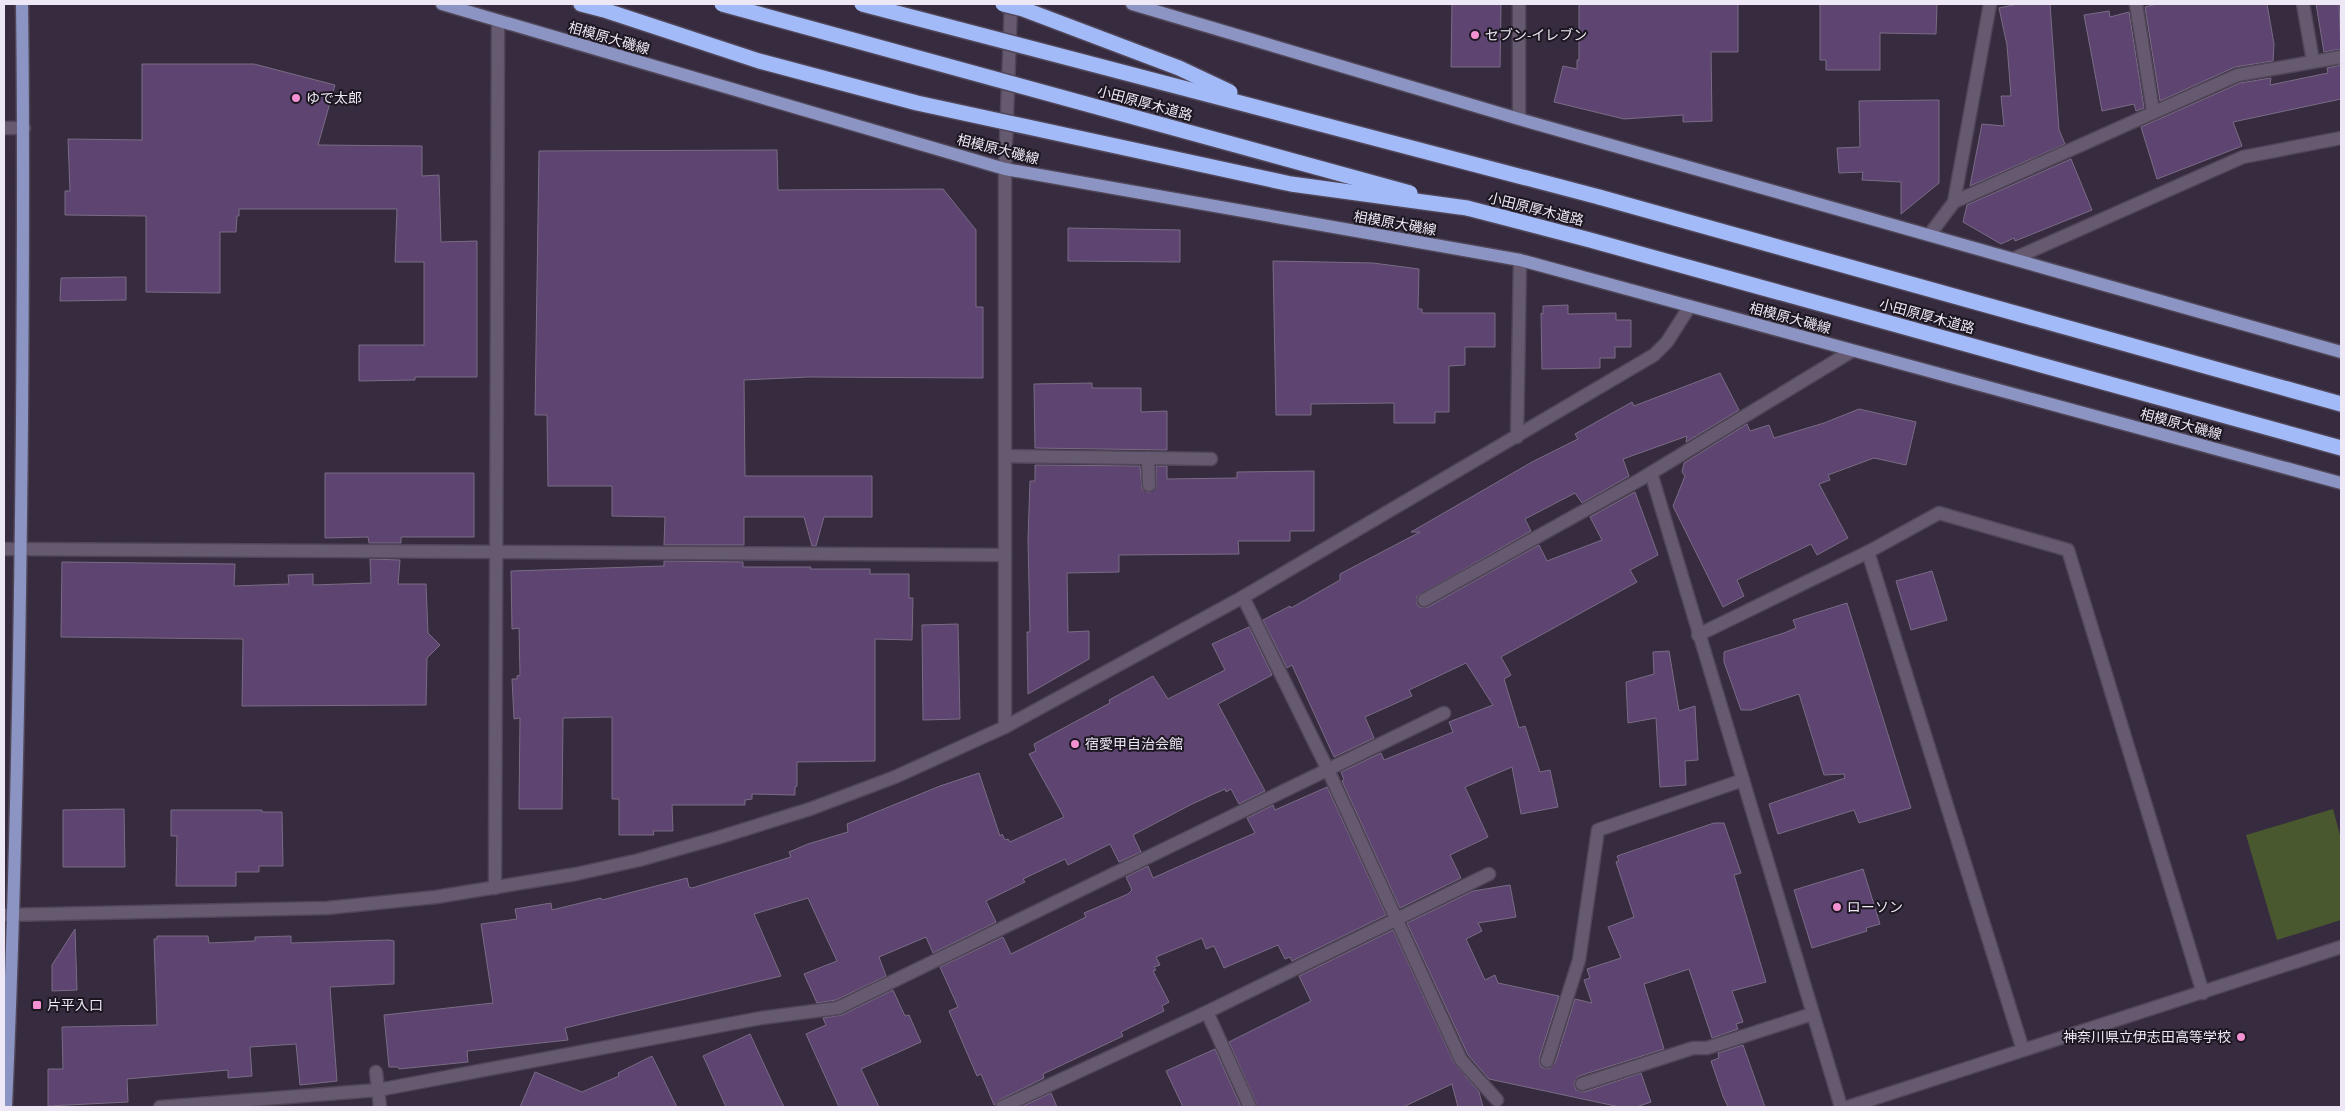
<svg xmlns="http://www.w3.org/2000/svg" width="2345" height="1111" font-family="'Source Sans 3','Noto Sans JP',sans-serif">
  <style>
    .green { fill: #49582e }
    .building { fill: #5e4471; stroke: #796c84 }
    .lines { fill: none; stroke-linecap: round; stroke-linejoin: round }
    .minor-casing { stroke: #504658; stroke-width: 15 }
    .major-casing { stroke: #504658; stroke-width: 15 }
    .highway-casing { stroke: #504658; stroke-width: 18 }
    .minor { stroke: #665a71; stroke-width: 12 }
    .major { stroke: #8b94c3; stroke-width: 12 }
    .highway { stroke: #a3baf9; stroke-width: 15 }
    .highway-bridge-casing { stroke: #504658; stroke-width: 18; stroke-linecap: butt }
    .highway-bridge { stroke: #a3baf9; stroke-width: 15 }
    .poi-dot { fill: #f491d3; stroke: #1b161f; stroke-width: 2 }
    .labels { text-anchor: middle; stroke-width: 4; stroke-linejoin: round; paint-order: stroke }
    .poi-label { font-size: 14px; fill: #eee7f5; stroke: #1b161f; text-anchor: start }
    .street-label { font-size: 14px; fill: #eee7f5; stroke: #1b161f }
  </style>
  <rect width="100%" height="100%" fill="#362b3f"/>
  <path class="green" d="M 2333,809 L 2341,839 L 2341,920 L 2277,940 L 2246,835 Z"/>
  <g class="building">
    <path d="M 1452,4 L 1501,4 L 1500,67 L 1451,67 Z"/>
    <path d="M 1579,4 L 1738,4 L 1738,52 L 1711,52 L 1712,121 L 1683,122 L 1683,115 L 1624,119 L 1554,102 L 1563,66 L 1577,69 L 1577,60 L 1579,60 Z"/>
    <path d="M 1820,4 L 1937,4 L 1936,34 L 1880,33 L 1880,70 L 1826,70 L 1826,60 L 1820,60 Z"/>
    <path d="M 2018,4 L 2050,4 L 2059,130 L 2065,144 L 1970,186 L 1982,124 L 2004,126 L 2001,96 L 2011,96 L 2007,45 L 1999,8 Z"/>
    <path d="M 2157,4 L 2267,4 L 2274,44 L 2273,61 L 2235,67 L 2160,101 L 2145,7 Z"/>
    <path d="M 2316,4 L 2339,4 L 2341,49 L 2324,52 Z"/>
    <path d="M 2109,11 L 2110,17 L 2129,12 L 2144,108 L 2136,111 L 2134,104 L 2102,111 L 2084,15 Z"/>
    <path d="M 142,64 L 254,64 L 335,85 L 318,145 L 422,146 L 422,176 L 439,175 L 441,242 L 477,241 L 477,377 L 415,377 L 415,380 L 359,381 L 359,345 L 424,345 L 424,262 L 395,262 L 397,209 L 239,209 L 239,216 L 237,216 L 236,232 L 220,232 L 220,293 L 146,292 L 146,216 L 65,215 L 65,191 L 70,191 L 68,139 L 142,140 Z"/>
    <path d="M 2341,65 L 2341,99 L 2233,122 L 2242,146 L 2157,179 L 2141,127 L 2240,83 L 2271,78 L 2270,85 L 2328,73 L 2327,68 Z"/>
    <path d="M 1939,100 L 1939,183 L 1901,214 L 1901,182 L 1862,180 L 1863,172 L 1839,173 L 1837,148 L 1860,147 L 1859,101 Z"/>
    <path d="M 777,150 L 778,190 L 943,189 L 976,230 L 976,307 L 983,307 L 983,378 L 808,377 L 744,380 L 745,476 L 872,476 L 872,517 L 824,517 L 816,546 L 812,546 L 804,517 L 744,517 L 744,545 L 664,545 L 665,517 L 612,516 L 612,486 L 548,486 L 547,415 L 535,415 L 539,151 Z"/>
    <path d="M 2071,159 L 2092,210 L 2015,241 L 2014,238 L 2001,244 L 1963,222 L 1967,205 Z"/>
    <path d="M 1068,228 L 1180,230 L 1180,262 L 1068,261 Z"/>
    <path d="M 1273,261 L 1373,263 L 1419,269 L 1418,309 L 1422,309 L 1422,313 L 1495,313 L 1495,347 L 1465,347 L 1465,365 L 1449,366 L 1449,412 L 1435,412 L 1435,423 L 1394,423 L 1394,403 L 1311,404 L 1311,415 L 1276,415 Z"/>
    <path d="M 126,277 L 126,300 L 60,301 L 61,278 Z"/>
    <path d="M 1568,305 L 1568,314 L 1616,313 L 1616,320 L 1631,320 L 1631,347 L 1615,347 L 1615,358 L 1600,358 L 1600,368 L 1542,369 L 1541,313 L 1543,314 L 1543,306 Z"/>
    <path d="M 1720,373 L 1739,410 L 1686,442 L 1687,436 L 1623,459 L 1629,476 L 1582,503 L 1575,493 L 1525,519 L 1531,531 L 1417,596 L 1417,604 L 1419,607 L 1428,607 L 1539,545 L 1547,561 L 1602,540 L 1590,517 L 1635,492 L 1658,555 L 1630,570 L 1637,582 L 1501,657 L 1511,675 L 1504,679 L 1519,728 L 1525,726 L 1540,772 L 1550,770 L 1558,807 L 1521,814 L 1512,767 L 1465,787 L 1488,837 L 1450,855 L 1461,878 L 1400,908 L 1342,781 L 1344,780 L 1341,772 L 1381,753 L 1384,760 L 1453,732 L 1449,722 L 1493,705 L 1466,663 L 1409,690 L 1412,696 L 1365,717 L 1374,738 L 1334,757 L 1292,665 L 1287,668 L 1263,620 L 1290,606 L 1291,608 L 1340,580 L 1340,574 L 1420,532 L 1411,532 L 1532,462 L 1578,439 L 1575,434 L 1632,402 L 1634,406 Z"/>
    <path d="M 1092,383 L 1092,388 L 1141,388 L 1141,412 L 1167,411 L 1167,450 L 1035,448 L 1034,384 Z"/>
    <path d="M 1859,409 L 1916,422 L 1906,465 L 1874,458 L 1828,475 L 1830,480 L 1819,484 L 1848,538 L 1817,555 L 1811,544 L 1737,580 L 1744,596 L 1723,607 L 1673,506 L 1685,476 L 1682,472 L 1684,463 L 1747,424 L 1750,431 L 1769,425 L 1774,438 L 1824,423 Z"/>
    <path d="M 1035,465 L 1140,466 L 1142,489 L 1149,493 L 1156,488 L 1156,466 L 1167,466 L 1167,479 L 1237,478 L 1237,472 L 1314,471 L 1314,531 L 1290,531 L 1290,541 L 1238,541 L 1239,554 L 1119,555 L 1119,572 L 1067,573 L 1068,632 L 1089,631 L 1089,659 L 1028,694 L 1027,632 L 1030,632 L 1028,539 L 1030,481 L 1035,481 Z"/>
    <path d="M 325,473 L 474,473 L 474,537 L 401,537 L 401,543 L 369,543 L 368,537 L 325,538 Z"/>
    <path d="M 370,559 L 400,560 L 398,584 L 426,584 L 428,633 L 440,645 L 427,658 L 426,705 L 242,706 L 243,639 L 61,637 L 62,562 L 235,564 L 234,586 L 289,584 L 288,575 L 313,574 L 313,585 L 371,583 Z"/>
    <path d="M 664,561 L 743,562 L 743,567 L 811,567 L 810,569 L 870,569 L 870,574 L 909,574 L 909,598 L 913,598 L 912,640 L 875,639 L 875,761 L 797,762 L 797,786 L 795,787 L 795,795 L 752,794 L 752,799 L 745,800 L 745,805 L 672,805 L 673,831 L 653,831 L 654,835 L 619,835 L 619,799 L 612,799 L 612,717 L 563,718 L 562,809 L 519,809 L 520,718 L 514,719 L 512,679 L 517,679 L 517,676 L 520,675 L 519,628 L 512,629 L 511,571 L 664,566 Z"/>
    <path d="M 1932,571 L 1947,620 L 1911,630 L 1896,581 Z"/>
    <path d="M 1847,603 L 1911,808 L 1859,823 L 1854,810 L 1778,834 L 1769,804 L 1845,778 L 1844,774 L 1824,775 L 1799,694 L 1751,710 L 1741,710 L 1724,662 L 1724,652 L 1784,633 L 1796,628 L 1793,620 Z"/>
    <path d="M 958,624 L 960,719 L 923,720 L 922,625 Z"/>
    <path d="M 1249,627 L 1272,675 L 1218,704 L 1265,791 L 1239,804 L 1231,789 L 1226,792 L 1225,789 L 1192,804 L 1133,835 L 1141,852 L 1119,862 L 1110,844 L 1068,865 L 1065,859 L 1023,879 L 1025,882 L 986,901 L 996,922 L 933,953 L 926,937 L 879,957 L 886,976 L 836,1000 L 817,1003 L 804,974 L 837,961 L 808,898 L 754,914 L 781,976 L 565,1028 L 568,1040 L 467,1051 L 468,1062 L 399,1069 L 398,1067 L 389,1067 L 384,1015 L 493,1003 L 481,924 L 517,919 L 515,909 L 551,903 L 552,910 L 601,898 L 602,900 L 687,878 L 689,887 L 692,888 L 791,857 L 789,852 L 808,844 L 848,832 L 847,824 L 940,786 L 979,773 L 1000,836 L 1002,834 L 1005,840 L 1008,839 L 1010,842 L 1064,817 L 1029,754 L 1036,751 L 1034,744 L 1110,703 L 1109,700 L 1153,676 L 1168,699 L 1225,670 L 1212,644 Z"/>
    <path d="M 1669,651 L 1679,711 L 1695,706 L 1698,760 L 1685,761 L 1686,785 L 1660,787 L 1656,718 L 1628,723 L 1626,682 L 1654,674 L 1653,652 Z"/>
    <path d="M 1327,787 L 1386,915 L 1292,961 L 1290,957 L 1285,959 L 1278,945 L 1224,968 L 1214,946 L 1206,949 L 1202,938 L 1156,957 L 1160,965 L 1154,967 L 1156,970 L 1153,971 L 1169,1002 L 1162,1006 L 1164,1011 L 1121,1032 L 1123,1036 L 1043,1074 L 1044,1078 L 999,1100 L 994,1105 L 981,1074 L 977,1076 L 949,1011 L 958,1007 L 940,967 L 1003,937 L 1011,954 L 1086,917 L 1084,913 L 1128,894 L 1132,890 L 1126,877 L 1148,866 L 1153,878 L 1220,848 L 1255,833 L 1247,818 L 1273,805 L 1275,810 Z"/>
    <path d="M 124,809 L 125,867 L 63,867 L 63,810 Z"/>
    <path d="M 171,810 L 262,810 L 262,812 L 282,812 L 283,866 L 259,866 L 259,872 L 236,872 L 236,886 L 176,886 L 177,836 L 171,836 Z"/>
    <path d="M 1714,823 L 1724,823 L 1741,873 L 1734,875 L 1766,982 L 1732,991 L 1743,1022 L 1736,1024 L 1738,1029 L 1712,1038 L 1689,969 L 1644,984 L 1664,1049 L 1579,1076 L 1574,1082 L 1576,1090 L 1584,1092 L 1641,1073 L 1651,1102 L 1636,1107 L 1620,1107 L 1489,1079 L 1468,1055 L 1407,923 L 1473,891 L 1510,885 L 1516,917 L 1478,923 L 1482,931 L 1466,939 L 1485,980 L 1495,975 L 1498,983 L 1559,996 L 1539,1059 L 1541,1067 L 1549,1069 L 1555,1063 L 1575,999 L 1592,1003 L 1584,980 L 1590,978 L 1587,969 L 1621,958 L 1608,927 L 1634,917 L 1616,862 L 1619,861 L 1617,856 Z"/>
    <path d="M 1863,869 L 1880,924 L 1866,928 L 1867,931 L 1812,948 L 1794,890 Z"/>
    <path d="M 75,929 L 77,990 L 52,991 L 52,965 Z"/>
    <path d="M 1393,930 L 1454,1063 L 1479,1092 L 1483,1107 L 1458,1107 L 1452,1084 L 1403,1107 L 1258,1107 L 1229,1042 L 1311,1001 L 1299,976 Z"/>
    <path d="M 157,936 L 208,936 L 209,943 L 255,941 L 255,937 L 291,936 L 291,943 L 389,940 L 394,941 L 394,984 L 330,987 L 337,1081 L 300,1085 L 296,1044 L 250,1047 L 252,1076 L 228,1078 L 228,1070 L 127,1079 L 128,1102 L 48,1106 L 48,1069 L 63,1069 L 62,1027 L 157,1025 L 154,939 L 157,939 Z"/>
    <path d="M 893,990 L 905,1016 L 909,1015 L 921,1042 L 861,1069 L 879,1107 L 839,1107 L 806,1034 L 826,1025 L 823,1018 L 842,1015 Z"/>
    <path d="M 750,1034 L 774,1086 L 784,1107 L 726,1107 L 703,1056 Z"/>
    <path d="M 1743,1045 L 1765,1107 L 1728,1107 L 1723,1096 L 1711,1061 L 1719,1058 L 1718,1053 Z"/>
    <path d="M 1215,1049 L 1241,1107 L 1183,1107 L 1166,1071 Z"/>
    <path d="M 652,1056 L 677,1107 L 520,1107 L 535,1072 L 582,1092 L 619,1076 L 618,1073 Z"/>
    <path d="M 1051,1093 L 1057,1107 L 1021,1107 Z"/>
  </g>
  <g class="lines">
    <defs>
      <g id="minor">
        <path d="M 1519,4 L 1519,119"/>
        <path d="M 2136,4 L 2153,111"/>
        <path d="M 2303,4 L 2313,61"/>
        <path d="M 4,128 L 24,128"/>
        <path d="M 1954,202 L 2224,81 L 2238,75 L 2341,57"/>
        <path d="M 1930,234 L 1954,202 L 1990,4"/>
        <path d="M 2015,258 L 2243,157 L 2341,138"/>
        <path d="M 1517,437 L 1520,260"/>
        <path d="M 1005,456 L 1211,459"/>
        <path d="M 1148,458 L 1149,485"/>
        <path d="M 1651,473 L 1841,1107"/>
        <path d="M 4,549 L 1005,555"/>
        <path d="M 1868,552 L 2023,1050"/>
        <path d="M 1243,597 L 1328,770 L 1461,1060 L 1497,1100"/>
        <path d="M 1424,600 L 1641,479 L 1852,351"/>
        <path d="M 1698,635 L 1868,552 L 1939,513 L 2068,550 L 2203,993"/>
        <path d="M 1005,727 L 1005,169 L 1011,4"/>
        <path d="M 495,888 L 498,21"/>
        <path d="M 4,915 L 327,908 L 436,897 L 576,874 L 639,860 L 717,838 L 810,809 L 895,777 L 1005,727 L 1243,597 L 1654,355 L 1667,342 L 1690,306"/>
        <path d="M 1207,1012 L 1250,1107"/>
        <path d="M 1547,1061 L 1579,960 L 1598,830 L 1743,780"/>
        <path d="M 376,1072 L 380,1107"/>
        <path d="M 1582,1084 L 1693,1048 L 1707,1048 L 1812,1014"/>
        <path d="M 160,1107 L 378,1090 L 761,1018 L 838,1008 L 1444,713"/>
        <path d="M 1002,1107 L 1207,1012 L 1489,874"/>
        <path d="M 1848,1107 L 2341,947"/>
      </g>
      <g id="major">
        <path d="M 442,4 L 1005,169 L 1520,260 L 2341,483"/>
        <path d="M 1132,4 L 1519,119 L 2341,352"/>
        <path d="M 6,1107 C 16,878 20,649 22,420 C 23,281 24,142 22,4"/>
      </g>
      <g id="highway">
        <path d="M 581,4 L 604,10"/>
        <path d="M 1599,197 L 2341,404"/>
        <path d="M 1467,208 L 1590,240 L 2341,448"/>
      </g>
    </defs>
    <use href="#minor" class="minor-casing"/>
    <use href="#major" class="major-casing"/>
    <use href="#highway" class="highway-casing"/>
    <use href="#minor" class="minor"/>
    <use href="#major" class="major"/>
    <use href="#highway" class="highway"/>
    <defs>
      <g id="highway-bridge">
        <path d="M 722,4 L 1410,193"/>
        <path d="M 862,4 L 1599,197"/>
        <path d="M 1003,4 L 1023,9 L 1179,68 L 1230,92"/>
        <path d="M 604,10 L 759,61 L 917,103 L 1291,184 L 1467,208"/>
      </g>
    </defs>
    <use href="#highway-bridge" class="highway-bridge-casing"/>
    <use href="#highway-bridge" class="highway-bridge"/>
  </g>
  <g class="poi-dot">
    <circle cx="1475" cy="35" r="5"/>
    <circle cx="296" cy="98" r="5"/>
    <circle cx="1075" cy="744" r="5"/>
    <circle cx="1837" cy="907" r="5"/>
    <rect x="32" y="1000" width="10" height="10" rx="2.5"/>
    <circle cx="2241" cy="1037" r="5"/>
  </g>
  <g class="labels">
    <g class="poi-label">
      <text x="1485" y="40">セブン-イレブン</text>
      <text x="306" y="103">ゆで太郎</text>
      <text x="1085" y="749">宿愛甲自治会館</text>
      <text x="1847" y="912">ローソン</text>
      <text x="47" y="1010">片平入口</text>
      <text x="2231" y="1042" text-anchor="end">神奈川県立伊志田高等学校</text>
    </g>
    <g class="street-label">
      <text transform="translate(609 38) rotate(16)" y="5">相模原大磯線</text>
      <text transform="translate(1145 103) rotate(15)" y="5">小田原厚木道路</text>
      <text transform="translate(998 149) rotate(14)" y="5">相模原大磯線</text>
      <text transform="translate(1536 209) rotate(14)" y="5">小田原厚木道路</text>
      <text transform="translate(1395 223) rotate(10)" y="5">相模原大磯線</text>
      <text transform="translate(1927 316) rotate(15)" y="5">小田原厚木道路</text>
      <text transform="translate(1790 318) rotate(15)" y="5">相模原大磯線</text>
      <text transform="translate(2181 424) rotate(15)" y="5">相模原大磯線</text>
    </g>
  </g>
  <rect width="2345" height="1111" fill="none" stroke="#eee7f5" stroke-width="10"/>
</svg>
